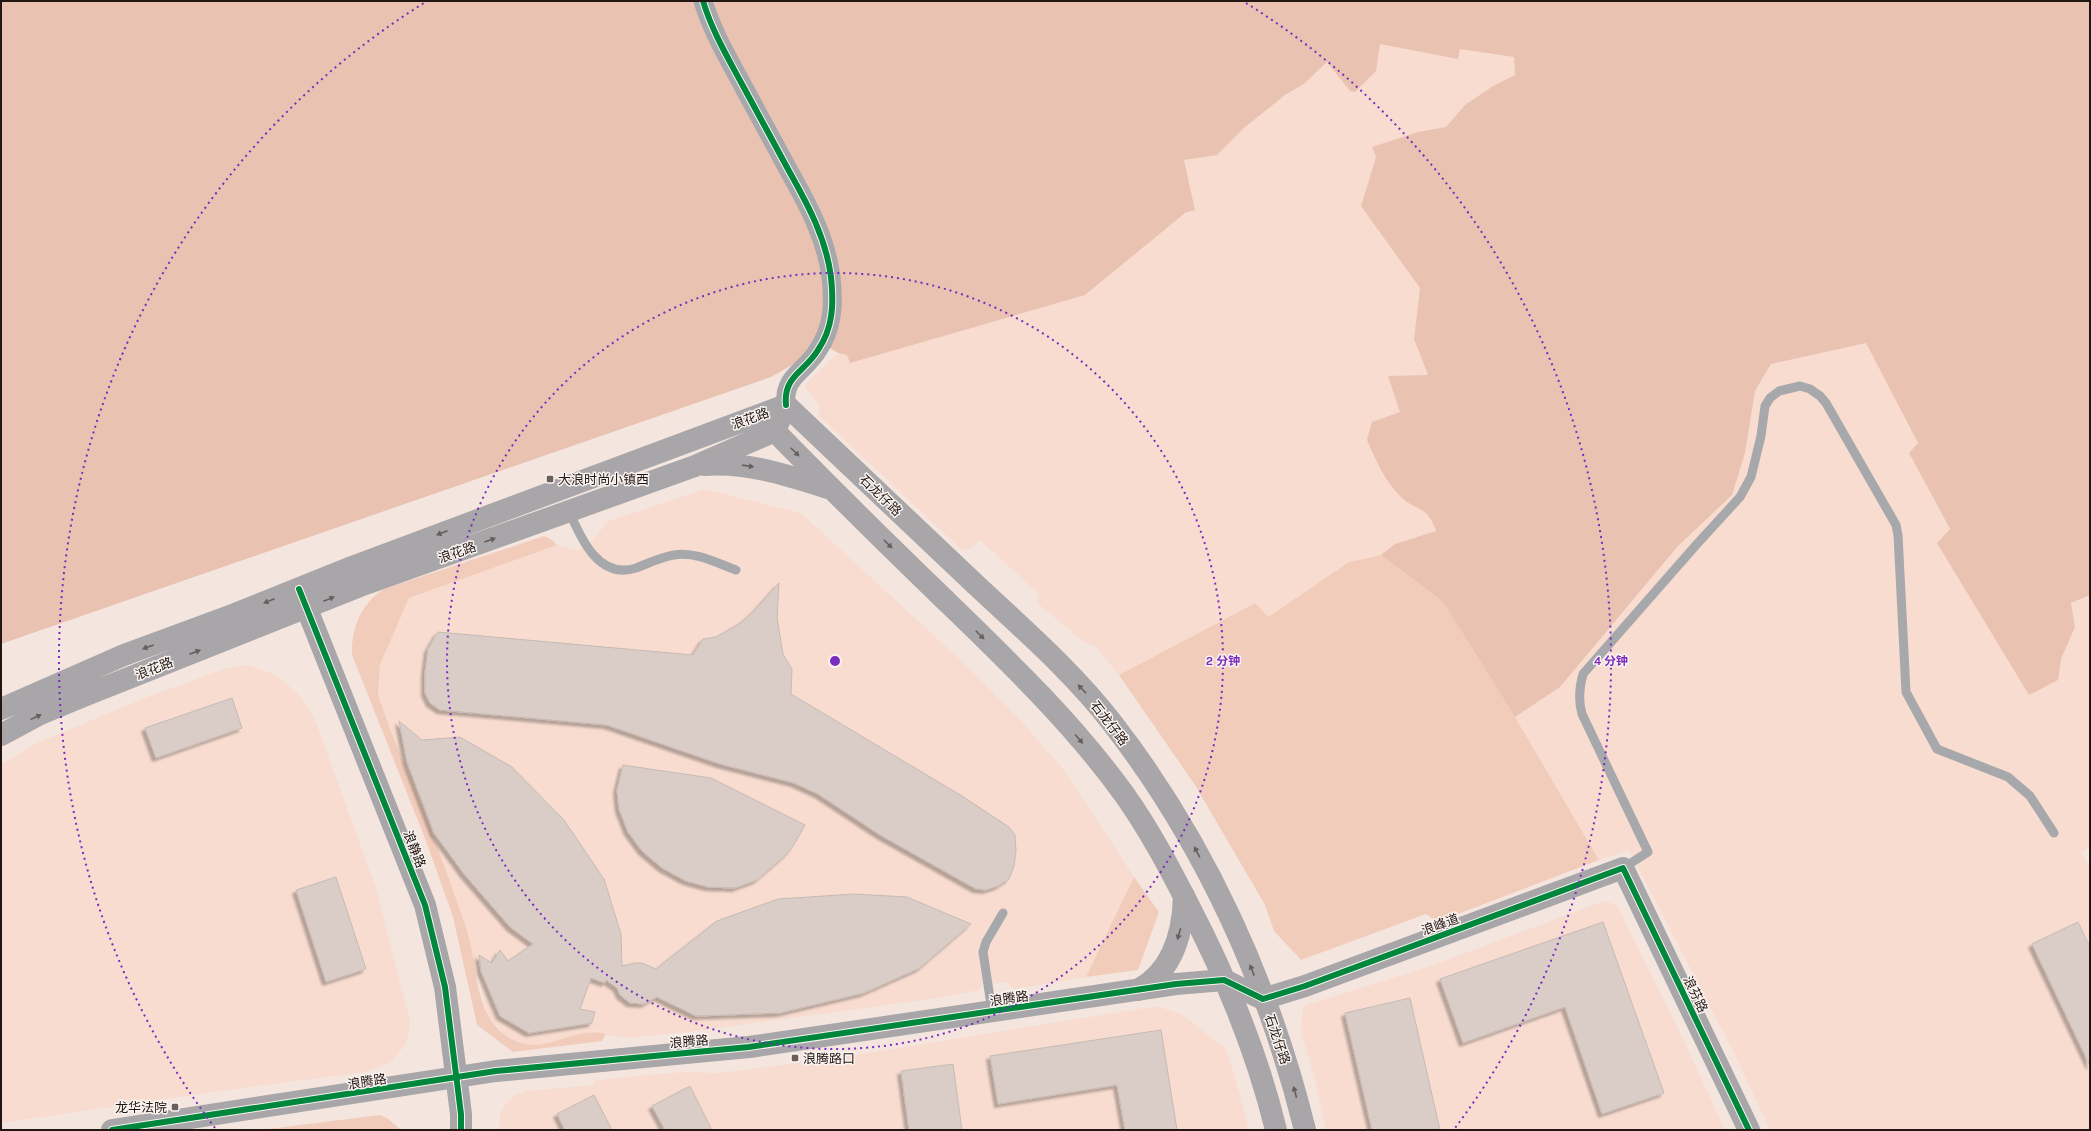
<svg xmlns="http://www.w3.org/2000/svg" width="2091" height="1131" font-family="Karla,'Noto Sans SC',sans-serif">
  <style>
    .built { fill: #f8dccf }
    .green { fill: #f2ccbb }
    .forest { fill: #e9c2b1 }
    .building { fill: #dacdc8; stroke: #c6bab5; filter: url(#shadow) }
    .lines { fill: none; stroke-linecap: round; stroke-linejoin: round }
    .lane { stroke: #a7a8ab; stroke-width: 9 }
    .street { stroke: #a7a8ab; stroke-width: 19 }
    .secondary { stroke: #a8a6a9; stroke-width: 22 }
    .cycleway-casing { stroke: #faf4f1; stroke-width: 8 }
    .cycleway { stroke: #00873e; stroke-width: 6 }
    .oneway { fill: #655e5e }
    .ring { fill: none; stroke: #7b2cbf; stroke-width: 2; stroke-dasharray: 2 4 }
    .poi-dot { fill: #6c5f5a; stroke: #faf4f1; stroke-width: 1.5 }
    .labels { text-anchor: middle; stroke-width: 3; stroke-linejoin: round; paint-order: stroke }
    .street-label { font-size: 13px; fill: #221612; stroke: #faf4f1 }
    .poi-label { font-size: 13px; fill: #221612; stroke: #faf4f1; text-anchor: start }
    .centre { fill: #7b2cbf; stroke: #faf4f1; stroke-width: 2 }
    .ring-label { font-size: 12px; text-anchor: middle; font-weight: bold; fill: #7b2cbf; stroke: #faf4f1; stroke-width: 3; stroke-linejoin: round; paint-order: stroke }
  </style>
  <defs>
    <filter id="shadow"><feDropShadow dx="-3.5" dy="3.5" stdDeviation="1" flood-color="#0004"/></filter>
  </defs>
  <rect width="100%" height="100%" fill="#f4e6df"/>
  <g class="built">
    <path d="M 1380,44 L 1458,59 L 1460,49 L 1514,57 L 1515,75 L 1493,86 L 1465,105 L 1446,127 L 1418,132 L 1376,157 L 1361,205 L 1420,288 L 1414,339 L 1428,376 L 1401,412 L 1372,422 L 1400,497 L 1425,510 L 1432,520 L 1436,531 L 1395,544 L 1381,555 L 1349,562 L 1268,617 L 1254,603 L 1119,675 L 1096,647 L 1084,642 L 1036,602 L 1039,594 L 980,540 L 970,549 L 962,550 L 819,416 L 819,405 L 804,386 L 838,353 L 847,355 L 850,363 L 1195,210 L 1184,160 L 1244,127 L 1264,108 L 1304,84 L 1327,62 L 1350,91 Z"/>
    <path d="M 1866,343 L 1918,443 L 1909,453 L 1950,530 L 2058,680 L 2061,659 L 2075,627 L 2071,603 L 2090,595 L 2090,847 L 2081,853 L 2090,867 L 2090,1130 L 1770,1130 L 1734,1053 L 1629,850 L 1599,860 L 1515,717 L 1560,687 L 1678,546 L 1731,495 L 1745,453 L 1755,391 L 1771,364 Z"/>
    <path d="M 705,489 L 801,513 L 968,667 L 1021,721 L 1065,771 L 1134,877 L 1086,977 L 1014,989 L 1006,982 L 982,984 L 979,990 L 939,998 L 696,1031 L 630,1038 L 612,1036 L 595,1031 L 582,1033 L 547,1045 L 524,1045 L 504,1034 L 488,1015 L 461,913 L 378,695 L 380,665 L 409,598 L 551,546 L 557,545 L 577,550 L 592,541 L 608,521 Z"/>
    <path d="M 247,665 L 272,673 L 283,681 L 297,693 L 308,707 L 316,722 L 376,888 L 410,1021 L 409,1033 L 405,1045 L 390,1063 L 366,1072 L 242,1088 L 1,1123 L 1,765 L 37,743 L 145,698 L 221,670 L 237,666 Z"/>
    <path d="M 1604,901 L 1617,905 L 1684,1041 L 1725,1130 L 1326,1130 L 1315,1080 L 1301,1031 L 1303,1006 L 1431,966 Z"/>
    <path d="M 1157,1006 L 1183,1015 L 1226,1049 L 1240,1095 L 1249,1130 L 499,1130 L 500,1114 L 506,1104 L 515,1095 L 527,1091 L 594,1085 L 594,1081 L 624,1077 L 683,1072 L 720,1073 L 855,1055 Z"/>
  </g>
  <g class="green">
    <path d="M 544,536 L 551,539 L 557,545 L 409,598 L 380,665 L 378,695 C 400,758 428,819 450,882 C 457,903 466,924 471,946 C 477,975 478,1015 504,1034 C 542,1063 569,1024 606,1034 L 602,1041 L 513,1052 L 477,1025 L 453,917 L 426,841 L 352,655 C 351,629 361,603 384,589 Z"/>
    <path d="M 1381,555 L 1443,602 L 1515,717 L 1599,860 L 1437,922 L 1426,914 L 1301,960 L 1274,931 L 1265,905 L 1195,785 L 1119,675 L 1255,603 L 1268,617 L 1349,562 Z"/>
    <path d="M 1134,877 L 1159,912 L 1138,970 L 1086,977 Z"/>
    <path d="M 380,1115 L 387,1118 L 401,1130 L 260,1130 Z"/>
  </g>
  <path class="forest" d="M 1,1 L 2090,1 L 2090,595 L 2071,603 L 2075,627 L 2061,659 L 2058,680 L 2029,695 L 1937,543 L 1950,529 L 1909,453 L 1918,443 L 1866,343 L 1771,364 L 1755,391 L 1745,453 L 1732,495 L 1678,546 L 1560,687 L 1515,717 L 1443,602 L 1381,555 L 1395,544 L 1436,531 C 1427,504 1416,512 1400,496 C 1384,480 1376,460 1367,440 L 1372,422 L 1400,412 L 1388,376 L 1428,375 L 1414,339 L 1420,288 L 1361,206 L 1376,157 L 1372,147 L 1418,132 L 1446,127 L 1465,105 L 1493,86 L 1515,75 L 1514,57 L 1460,49 L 1458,59 L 1380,44 L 1376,71 L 1355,92 L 1350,91 L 1327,62 L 1304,84 L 1285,95 L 1245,127 L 1217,155 L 1184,160 L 1195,210 L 1185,213 L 1085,295 L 850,363 L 847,355 L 838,353 L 817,340 L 799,361 L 771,377 L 1,644 Z"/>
  <g class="building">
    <path d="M 779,583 L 777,618 L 783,654 L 792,669 L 791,694 L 962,796 L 1009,827 L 1015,835 L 1016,851 L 1014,866 L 1009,879 L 998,886 L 986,890 L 976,889 L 880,835 L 818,794 L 794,783 L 720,764 L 607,725 L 440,710 L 430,703 L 425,693 L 425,673 L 428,649 L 438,632 L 693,655 L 703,639 L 716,637 L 742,622 L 755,610 Z"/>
    <path d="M 232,698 L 242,728 L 156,758 L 145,728 Z"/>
    <path d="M 399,721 L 422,740 L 460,737 L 512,767 L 564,820 L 604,879 L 621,934 L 622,966 L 635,963 L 642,963 L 656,969 L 717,921 L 778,899 L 854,894 L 907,897 L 971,924 L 920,968 L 864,993 L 780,1013 L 696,1016 L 657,997 L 644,1004 L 630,1003 L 620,995 L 617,988 L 606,980 L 605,983 L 591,978 L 580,1009 L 595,1012 L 592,1023 L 529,1033 L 500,1016 L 481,971 L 479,955 L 492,963 L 500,950 L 508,961 L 533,944 L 510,927 L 464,874 L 434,833 L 407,762 Z"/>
    <path d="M 623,765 L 711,778 L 805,825 L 793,846 L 786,855 L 757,880 L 735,888 L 708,887 L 686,881 L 662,868 L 642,851 L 628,832 L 619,809 L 617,790 Z"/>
    <path d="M 336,877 L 366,969 L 326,982 L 296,890 Z"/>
    <path d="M 1603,922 L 1664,1093 L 1602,1114 L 1565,1007 L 1463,1043 L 1440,979 Z"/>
    <path d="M 2078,922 L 2090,947 L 2090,1066 L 2032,944 Z"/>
    <path d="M 1410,998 L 1440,1130 L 1372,1130 L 1345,1013 Z"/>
    <path d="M 1161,1030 L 1177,1130 L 1125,1130 L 1117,1085 L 998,1104 L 990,1056 Z"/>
    <path d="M 953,1064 L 962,1130 L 909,1130 L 901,1071 Z"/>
    <path d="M 690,1086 L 712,1130 L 665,1130 L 652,1106 Z"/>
    <path d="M 594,1095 L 612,1130 L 565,1130 L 557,1114 Z"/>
  </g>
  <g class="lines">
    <g class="lane">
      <path d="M 569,511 C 581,539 599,580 636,568 C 649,563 661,557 674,555 C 695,551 717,563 736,570"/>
      <path d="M 1623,868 L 1648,852 L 1582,714 C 1578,700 1579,688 1583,674 L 1697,544 L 1740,497 L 1751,477 L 1761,436 L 1765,406 L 1770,398 L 1779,391 L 1800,386 L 1810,389 L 1820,396 L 1826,403 L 1896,525 L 1898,535 L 1906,692 L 1937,749 L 2008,777 L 2030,796 L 2054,833"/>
      <path d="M 992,1011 L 983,952 L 986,942 L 1003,913"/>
    </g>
    <path class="street" d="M 703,1 C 712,31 728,58 743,86 C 758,114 774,143 789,171 C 808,205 826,238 831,277 C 834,304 833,328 818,350 C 805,372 783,376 786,405"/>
    <g class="secondary">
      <path d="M 786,405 C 849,465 912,525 975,584 C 1022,628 1073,672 1113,724 C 1205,843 1269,984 1305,1130"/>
      <path d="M 765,421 C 823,481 882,539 942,597 C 1006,659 1072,722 1124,794 C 1149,829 1169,867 1189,906 C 1226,977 1257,1052 1276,1130"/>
      <path d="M 704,465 C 748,462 787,475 828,488"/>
      <path d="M 301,594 L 425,905 L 445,987 L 461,1114 L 461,1130"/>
      <path d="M 1,709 L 124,655 L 235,614 L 352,567 L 786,405 L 775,431 L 695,466 L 360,586 L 86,695 L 40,714 L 1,735"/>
      <path d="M 1138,990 C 1173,971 1183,933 1184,896"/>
      <path d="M 112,1130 L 496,1071 L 749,1047 L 1176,984 L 1224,980 L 1263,999 L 1305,986 L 1623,868 L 1749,1130"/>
    </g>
    <defs>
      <g id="cycleway">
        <path d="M 703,1 C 712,31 728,58 743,86 C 758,114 774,143 789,171 C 808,205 826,238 831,277 C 834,304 833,328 818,350 C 805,372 783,376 786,405"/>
        <path d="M 299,589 L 425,905 L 445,987 L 461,1114 L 461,1130"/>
        <path d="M 112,1130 L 496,1071 L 749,1047 L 1176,984 L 1224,980 L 1263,999 L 1305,986 L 1623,868 L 1749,1130"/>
      </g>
    </defs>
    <use href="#cycleway" class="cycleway-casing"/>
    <use href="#cycleway" class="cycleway"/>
  </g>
  <defs><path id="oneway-solid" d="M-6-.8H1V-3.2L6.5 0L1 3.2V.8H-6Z"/></defs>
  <g class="oneway">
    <use href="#oneway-solid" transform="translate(795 452) rotate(45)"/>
    <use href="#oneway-solid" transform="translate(748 466) rotate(8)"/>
    <use href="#oneway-solid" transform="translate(442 533) rotate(159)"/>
    <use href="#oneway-solid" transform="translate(490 540) rotate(-20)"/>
    <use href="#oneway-solid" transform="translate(888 544) rotate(45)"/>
    <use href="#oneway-solid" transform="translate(329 599) rotate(-22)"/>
    <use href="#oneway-solid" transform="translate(269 601) rotate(158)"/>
    <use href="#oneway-solid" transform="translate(980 635) rotate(45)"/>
    <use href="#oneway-solid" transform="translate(148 647) rotate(160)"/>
    <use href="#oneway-solid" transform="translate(195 652) rotate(-21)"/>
    <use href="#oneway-solid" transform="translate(1082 689) rotate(-134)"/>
    <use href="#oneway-solid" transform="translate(36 717) rotate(-26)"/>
    <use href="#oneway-solid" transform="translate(1079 739) rotate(49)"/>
    <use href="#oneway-solid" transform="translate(1197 852) rotate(-118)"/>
    <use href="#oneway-solid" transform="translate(1179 934) rotate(106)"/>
    <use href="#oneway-solid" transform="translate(1252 970) rotate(-111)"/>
    <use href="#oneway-solid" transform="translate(1295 1092) rotate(-105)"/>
  </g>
  <g class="ring">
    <circle cx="835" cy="661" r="388"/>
    <path d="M215 1128A776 776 0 0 1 424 3M1246 3A776 776 0 0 1 1455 1128"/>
  </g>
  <g class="poi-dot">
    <rect x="546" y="475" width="8" height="8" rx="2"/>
    <rect x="791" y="1054" width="8" height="8" rx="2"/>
    <rect x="171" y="1103" width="8" height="8" rx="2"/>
  </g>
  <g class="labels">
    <g class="street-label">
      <text transform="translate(750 418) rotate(-20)" y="5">浪花路</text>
      <text transform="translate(881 495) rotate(44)" y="5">石龙仔路</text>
      <text transform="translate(457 552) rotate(-19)" y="5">浪花路</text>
      <text transform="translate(154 668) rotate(-21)" y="5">浪花路</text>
      <text transform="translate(1110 723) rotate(52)" y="5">石龙仔路</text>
      <text transform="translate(415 849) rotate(69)" y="5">浪静路</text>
      <text transform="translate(1440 924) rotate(-20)" y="5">浪峰道</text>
      <text transform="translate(1696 994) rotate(64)" y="5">浪芬路</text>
      <text transform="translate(1009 998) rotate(-8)" y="5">浪腾路</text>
      <text transform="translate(1278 1039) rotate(71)" y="5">石龙仔路</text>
      <text transform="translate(689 1041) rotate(-5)" y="5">浪腾路</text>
      <text transform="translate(367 1081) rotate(-9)" y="5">浪腾路</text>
    </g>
    <g class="poi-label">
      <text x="558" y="484">大浪时尚小镇西</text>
      <text x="803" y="1063">浪腾路口</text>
      <text x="167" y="1112" text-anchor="end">龙华法院</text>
    </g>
  </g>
  <circle cx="835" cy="661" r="6" class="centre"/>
  <g class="ring-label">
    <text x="1223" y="665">2 分钟</text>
    <text x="1611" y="665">4 分钟</text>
  </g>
  <rect width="2091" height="1131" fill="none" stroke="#221612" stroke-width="4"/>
</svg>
